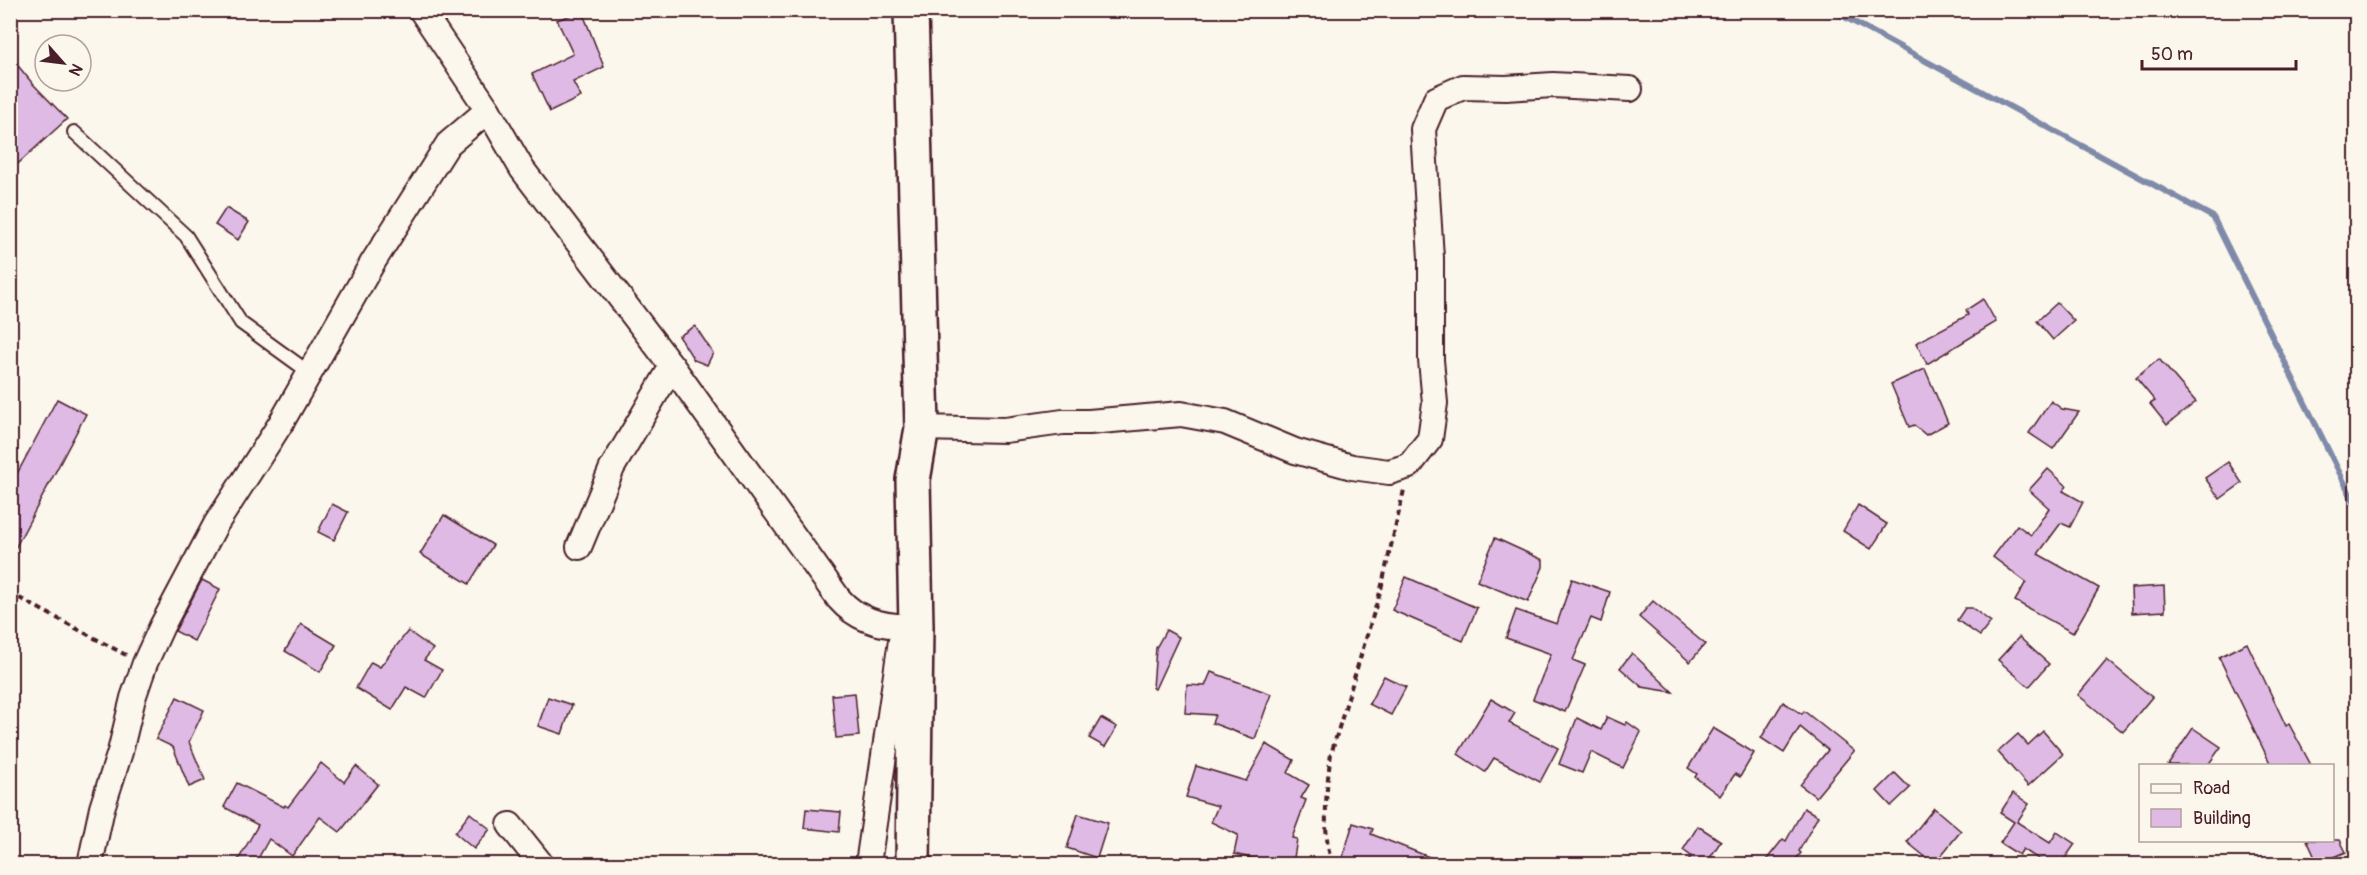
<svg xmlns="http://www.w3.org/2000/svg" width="2367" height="875" font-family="Pangolin,sans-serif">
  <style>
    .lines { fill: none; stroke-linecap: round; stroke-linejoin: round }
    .stream { stroke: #7f8aa9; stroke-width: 6 }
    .building { fill: #debae5; stroke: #4a1f2b; stroke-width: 1.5 }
    .service-casing { stroke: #4a1f2b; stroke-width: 16 }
    .minor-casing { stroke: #4a1f2b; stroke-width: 28 }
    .trunk-casing { stroke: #4a1f2b; stroke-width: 38 }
    .path { stroke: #4a1f2b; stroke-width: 4; stroke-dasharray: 6 4.5; stroke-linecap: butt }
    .service { stroke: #fbf7ec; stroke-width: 12 }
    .minor { stroke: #fbf7ec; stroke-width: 24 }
    .trunk { stroke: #fbf7ec; stroke-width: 33 }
  </style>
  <rect width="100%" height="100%" fill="#fbf7ec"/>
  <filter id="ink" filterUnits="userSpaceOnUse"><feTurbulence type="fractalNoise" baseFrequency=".0167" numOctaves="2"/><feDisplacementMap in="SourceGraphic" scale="12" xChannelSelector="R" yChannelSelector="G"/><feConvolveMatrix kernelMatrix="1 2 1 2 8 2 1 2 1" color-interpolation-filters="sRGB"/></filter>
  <g filter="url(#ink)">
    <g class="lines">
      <path class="stream" d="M 1832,10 L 2213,217 L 2356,506"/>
    </g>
    <g class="building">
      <path d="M 582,11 L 604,67 L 573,82 L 581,97 L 550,112 L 532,74 L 573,54 L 557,20 Z"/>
      <path d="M 10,56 L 33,84 L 67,119 L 10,171 Z"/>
      <path d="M 226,208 L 249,222 L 238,240 L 215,225 Z"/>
      <path d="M 1983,299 L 1996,322 L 1927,364 L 1916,343 L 1968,315 L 1966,310 Z"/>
      <path d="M 2057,303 L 2074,321 L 2053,340 L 2037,321 Z"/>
      <path d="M 695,326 L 713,353 L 707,365 L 694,360 L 679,336 Z"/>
      <path d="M 2159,359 L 2196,402 L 2167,425 L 2150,404 L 2155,401 L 2136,378 Z"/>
      <path d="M 1925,369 L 1948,423 L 1926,435 L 1914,425 L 1909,427 L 1891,384 Z"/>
      <path d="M 57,399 L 86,414 L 10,558 L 10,487 Z"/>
      <path d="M 2051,401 L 2062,409 L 2079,412 L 2053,449 L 2029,433 Z"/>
      <path d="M 2228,462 L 2242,483 L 2220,499 L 2205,478 Z"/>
      <path d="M 2048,469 L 2067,486 L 2063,491 L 2083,502 L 2070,527 L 2061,523 L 2038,554 L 2099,588 L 2073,633 L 2015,601 L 2026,582 L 1993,557 L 2017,525 L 2031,535 L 2049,508 L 2029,490 Z"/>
      <path d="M 332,504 L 348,512 L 334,540 L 318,532 Z"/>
      <path d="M 1858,505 L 1887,524 L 1871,549 L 1843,531 Z"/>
      <path d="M 444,515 L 493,545 L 469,584 L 420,554 Z"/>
      <path d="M 1495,538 L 1543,560 L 1543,567 L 1528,602 L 1477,581 Z"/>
      <path d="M 1406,577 L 1477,608 L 1463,641 L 1392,610 Z"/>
      <path d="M 1572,579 L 1610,592 L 1601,622 L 1591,618 L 1573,660 L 1585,665 L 1565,712 L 1533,699 L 1551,654 L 1506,638 L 1516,610 L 1557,624 Z"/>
      <path d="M 202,580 L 220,589 L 194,641 L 175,631 Z"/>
      <path d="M 2164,586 L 2165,611 L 2132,613 L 2131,588 Z"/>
      <path d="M 1653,601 L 1705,644 L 1690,662 L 1639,617 Z"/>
      <path d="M 1965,608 L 1972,608 L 1991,622 L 1980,636 L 1957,620 Z"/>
      <path d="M 301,624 L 336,645 L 320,672 L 285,651 Z"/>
      <path d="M 1166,630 L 1179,637 L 1155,689 L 1153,688 L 1156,648 Z"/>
      <path d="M 408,631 L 433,649 L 424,660 L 442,670 L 426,698 L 406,687 L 392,710 L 356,688 L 371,662 L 380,667 Z"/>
      <path d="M 2019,637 L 2049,664 L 2029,687 L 1998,660 Z"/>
      <path d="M 2247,643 L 2286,726 L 2289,724 L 2311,765 L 2271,765 L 2219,657 Z"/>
      <path d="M 1632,653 L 1673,692 L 1642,687 L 1620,668 Z"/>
      <path d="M 2107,660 L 2152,697 L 2123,732 L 2078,695 Z"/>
      <path d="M 1211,672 L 1271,694 L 1255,739 L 1212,723 L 1215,715 L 1185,713 L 1187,685 L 1205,686 Z"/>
      <path d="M 1384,676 L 1406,687 L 1391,715 L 1369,704 Z"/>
      <path d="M 855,693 L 859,736 L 836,738 L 832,695 Z"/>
      <path d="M 177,697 L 204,710 L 189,742 L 205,780 L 189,787 L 173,747 L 156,739 Z"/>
      <path d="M 548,697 L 572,705 L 562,734 L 538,726 Z"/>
      <path d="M 1491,699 L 1515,713 L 1509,723 L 1558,748 L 1540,782 L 1494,758 L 1485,772 L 1458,754 Z"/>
      <path d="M 1783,702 L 1802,714 L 1804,711 L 1854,751 L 1816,797 L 1800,785 L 1828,750 L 1800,727 L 1784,753 L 1761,738 Z"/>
      <path d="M 1607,717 L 1625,725 L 1627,722 L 1641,732 L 1623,768 L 1591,752 L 1582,773 L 1559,764 L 1577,718 L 1601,730 Z"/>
      <path d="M 1101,718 L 1117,727 L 1105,747 L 1089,738 Z"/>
      <path d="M 1713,728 L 1754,753 L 1740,777 L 1735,774 L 1720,796 L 1695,777 L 1697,774 L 1688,768 Z"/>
      <path d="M 2193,728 L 2221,747 L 2208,765 L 2168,765 Z"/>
      <path d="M 2043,731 L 2063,754 L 2028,786 L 1998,752 L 2018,734 L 2028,745 Z"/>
      <path d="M 1266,744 L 1294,760 L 1288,773 L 1309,785 L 1301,798 L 1306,800 L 1292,838 L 1297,839 L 1293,864 L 1265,864 L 1265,861 L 1234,854 L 1238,835 L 1211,822 L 1218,806 L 1186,797 L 1196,766 L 1246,781 Z"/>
      <path d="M 321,763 L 344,782 L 356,766 L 378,784 L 340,832 L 320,817 L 292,856 L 269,839 L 255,864 L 236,864 L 258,825 L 224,807 L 237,783 L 284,807 L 285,805 L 288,807 Z"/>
      <path d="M 1895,773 L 1910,788 L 1891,806 L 1877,791 Z"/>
      <path d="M 2013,793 L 2029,804 L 2017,822 L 2050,843 L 2057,832 L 2075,844 L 2061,864 L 2046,864 L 2023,849 L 2019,855 L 2000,843 L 2014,822 L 2000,813 Z"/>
      <path d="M 1804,808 L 1818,816 L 1799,851 L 1801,853 L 1792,864 L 1763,864 L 1783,839 L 1786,841 Z"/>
      <path d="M 1934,808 L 1961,831 L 1934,864 L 1907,842 Z"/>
      <path d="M 806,809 L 841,812 L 839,832 L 804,828 Z"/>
      <path d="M 470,813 L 490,829 L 474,849 L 455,833 Z"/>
      <path d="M 1078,814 L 1108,823 L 1097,858 L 1067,848 Z"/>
      <path d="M 1353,823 L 1373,829 L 1371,834 L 1447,864 L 1356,864 L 1342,860 Z"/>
      <path d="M 1698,826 L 1721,841 L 1706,864 L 1686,864 L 1691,856 L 1683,850 Z"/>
      <path d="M 2307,840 L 2340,840 L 2346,852 L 2318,864 Z"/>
    </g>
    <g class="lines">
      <defs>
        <path id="service" d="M 74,132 L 186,236 L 241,323 L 310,373"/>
        <g id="minor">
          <path d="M 421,10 L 488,110 L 522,169 L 672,366 L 839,599 C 859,622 886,628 916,626"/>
          <path d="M 922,428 L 1005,430 L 1063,422 L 1089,422 L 1181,414 L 1225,422 L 1295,451 L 1352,467 L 1389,472 L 1409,466 L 1430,439 L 1435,403 L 1431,360 L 1431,258 L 1423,129 L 1436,99 L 1463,87 L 1506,88 L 1553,85 L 1630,89"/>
          <path d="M 579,547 L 612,468 L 672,366"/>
          <path d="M 510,825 L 541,864"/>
          <path d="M 90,864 L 102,808 L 120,752 L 133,698 L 145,663 L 162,626 L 216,524 L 281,423 L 373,262 L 448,144 L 488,110"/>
          <path d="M 868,864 L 903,627"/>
        </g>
        <path id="trunk" d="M 911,10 L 922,428 L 913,480 L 916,626 L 913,864"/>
      </defs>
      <use href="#service" class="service-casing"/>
      <use href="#minor" class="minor-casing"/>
      <use href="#trunk" class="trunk-casing"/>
      <g class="path">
        <path d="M 10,593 L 126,655"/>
        <path d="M 1332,864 C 1322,830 1326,789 1331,754 L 1381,589 L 1404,490"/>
      </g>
      <use href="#service" class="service"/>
      <use href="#minor" class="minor"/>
      <use href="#trunk" class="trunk"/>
    </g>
  </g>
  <rect width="2367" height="875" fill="none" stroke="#fbf7ec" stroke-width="36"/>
  <rect x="18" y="18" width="2331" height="839" fill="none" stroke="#4a1f2b" stroke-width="2" filter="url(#ink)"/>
  <rect x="2139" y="764" width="195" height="78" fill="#fbf7ec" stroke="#b4a19f" stroke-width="1.5"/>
  <rect x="2151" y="784" width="30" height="9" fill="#fbf7ec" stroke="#b4a19f" stroke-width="1.5"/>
  <text x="2193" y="794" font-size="18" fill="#4a1f2b">Road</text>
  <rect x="2151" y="809" width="30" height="18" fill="#debae5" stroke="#b4a19f" stroke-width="1.5"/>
  <text x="2193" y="824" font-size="18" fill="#4a1f2b">Building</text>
  <g transform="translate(63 63) rotate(118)"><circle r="28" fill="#fbf7ec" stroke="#b4a19f" stroke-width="1.5"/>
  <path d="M0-4.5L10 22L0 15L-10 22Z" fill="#4a1f2b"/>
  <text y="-9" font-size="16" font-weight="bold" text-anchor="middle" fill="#4a1f2b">N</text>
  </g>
  <path d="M2142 60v9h154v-9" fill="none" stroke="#4a1f2b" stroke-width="3"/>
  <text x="2151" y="60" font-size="18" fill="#4a1f2b" stroke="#fbf7ec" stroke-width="4.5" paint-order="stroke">50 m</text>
</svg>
